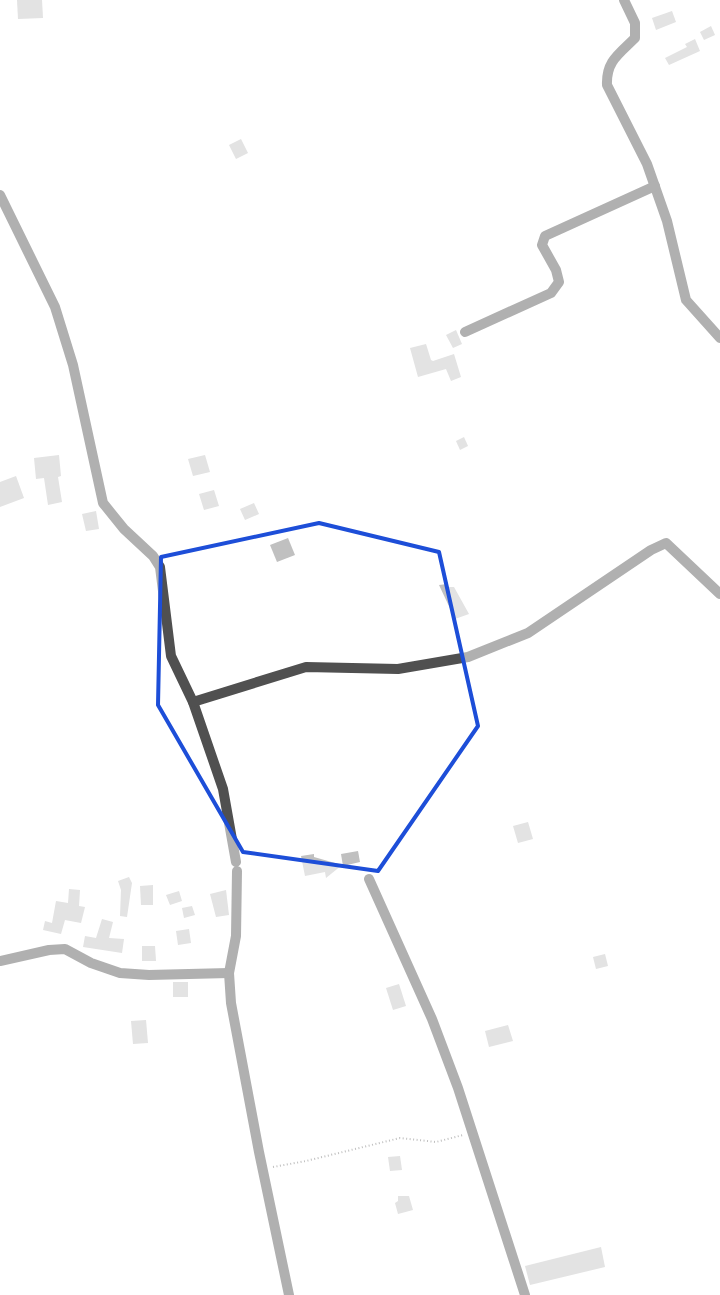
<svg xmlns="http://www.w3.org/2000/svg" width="720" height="1295" font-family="Figtree,sans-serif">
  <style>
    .building { fill: #c0c0c0 }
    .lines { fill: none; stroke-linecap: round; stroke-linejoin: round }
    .path { stroke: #727272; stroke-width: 2; stroke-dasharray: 1 2.5; stroke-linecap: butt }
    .street { stroke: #505050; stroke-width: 10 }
    .marked { fill: none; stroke: #1d4ed8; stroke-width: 4; stroke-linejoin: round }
  </style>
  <rect width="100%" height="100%" fill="#fff"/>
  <g class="building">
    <path d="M 17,0 L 42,0 L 43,18 L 18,19 Z"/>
    <path d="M 672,11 L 676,22 L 656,30 L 652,18 Z"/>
    <path d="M 711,26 L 715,35 L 704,40 L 700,32 Z"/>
    <path d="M 695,39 L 700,51 L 669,65 L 665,58 L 687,47 L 685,44 Z"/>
    <path d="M 241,139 L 248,153 L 236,159 L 229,145 Z"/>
    <path d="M 456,330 L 462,344 L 453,348 L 446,335 Z"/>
    <path d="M 426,344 L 431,360 L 433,361 L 454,354 L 461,377 L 451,381 L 446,369 L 418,377 L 410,348 Z"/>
    <path d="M 464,437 L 468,446 L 460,450 L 456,441 Z"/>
    <path d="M 59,455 L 61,476 L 58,477 L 62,502 L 48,505 L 44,478 L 36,479 L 34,458 Z"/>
    <path d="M 205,455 L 210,472 L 193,476 L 188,459 Z"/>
    <path d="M 16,476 L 24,498 L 0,507 L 0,482 Z"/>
    <path d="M 214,490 L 219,506 L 204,510 L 199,494 Z"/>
    <path d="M 254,503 L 259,514 L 245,520 L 240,509 Z"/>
    <path d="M 96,511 L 99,529 L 86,531 L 82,514 Z"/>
    <path d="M 288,538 L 295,555 L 277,562 L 270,545 Z"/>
    <path d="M 447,584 L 449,587 L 454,587 L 469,614 L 455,619 L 439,585 Z"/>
    <path d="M 528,822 L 533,839 L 518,843 L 513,826 Z"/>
    <path d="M 358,851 L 360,862 L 343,866 L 341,854 Z"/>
    <path d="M 314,854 L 314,857 L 342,865 L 326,878 L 325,872 L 305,876 L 301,856 Z"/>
    <path d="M 129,877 L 132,883 L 127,917 L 120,916 L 121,890 L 118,881 Z"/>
    <path d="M 153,885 L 153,905 L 141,905 L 140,886 Z"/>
    <path d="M 69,889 L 80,890 L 79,906 L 85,907 L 81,923 L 65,920 L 61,934 L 43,930 L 45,921 L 52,923 L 56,901 L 68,903 Z"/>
    <path d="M 226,890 L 229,915 L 216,917 L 210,894 Z"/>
    <path d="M 179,891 L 182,901 L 170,905 L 166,895 Z"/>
    <path d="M 192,906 L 195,915 L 184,918 L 182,908 Z"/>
    <path d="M 102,919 L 113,922 L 109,938 L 124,939 L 122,953 L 83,947 L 85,936 L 96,938 Z"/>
    <path d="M 189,929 L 191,943 L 178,945 L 176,931 Z"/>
    <path d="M 142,946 L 155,946 L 156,961 L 142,961 Z"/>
    <path d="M 605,954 L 608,966 L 596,969 L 593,957 Z"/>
    <rect x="173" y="982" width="15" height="15"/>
    <path d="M 399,984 L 406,1006 L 393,1010 L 386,988 Z"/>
    <path d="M 146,1020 L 148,1043 L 133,1044 L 131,1021 Z"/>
    <path d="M 508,1025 L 513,1041 L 489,1047 L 485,1031 Z"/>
    <path d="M 400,1156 L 402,1170 L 390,1171 L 388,1157 Z"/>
    <path d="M 398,1196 L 409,1196 L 413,1210 L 398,1214 L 395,1203 L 398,1201 Z"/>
    <path d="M 601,1247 L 605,1267 L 530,1285 L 525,1266 Z"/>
  </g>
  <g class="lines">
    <path class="path" d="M 273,1167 L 306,1161 L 400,1138 L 436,1142 L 463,1135"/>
    <g class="street">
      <path d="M 624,0 L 635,23 L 635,38 C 619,54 606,61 607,85 L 647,164 L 667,221 L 686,300 L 720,338"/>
      <path d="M 0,195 L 55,307 L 73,365 L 103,503 L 124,529 L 153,556 L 160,567 L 171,656 L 193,702 L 223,789 L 236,862"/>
      <path d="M 465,332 L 551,293 L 559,282 L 556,270 L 542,245 L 545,236 L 655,186"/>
      <path d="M 193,702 L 306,667 L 398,669 L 468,657 L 528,633 L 651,550 L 666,543 L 720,594"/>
      <path d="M 237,871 L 236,936 L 229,973 L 231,1003 L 259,1152 L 289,1295"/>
      <path d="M 369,879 L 432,1019 L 458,1088 L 525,1295"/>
      <path d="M 0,961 L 49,950 L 65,949 L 91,963 L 120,973 L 149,975 L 229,973"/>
    </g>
  </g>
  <path d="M0 0H720V1295H0ZM 319,523 L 439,552 L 478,726 L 378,871 L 243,852 L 158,705 L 161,557 Z" fill="#fff" fill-opacity=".55" fill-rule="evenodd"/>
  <path class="marked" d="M 319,523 L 439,552 L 478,726 L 378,871 L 243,852 L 158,705 L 161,557 Z"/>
</svg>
